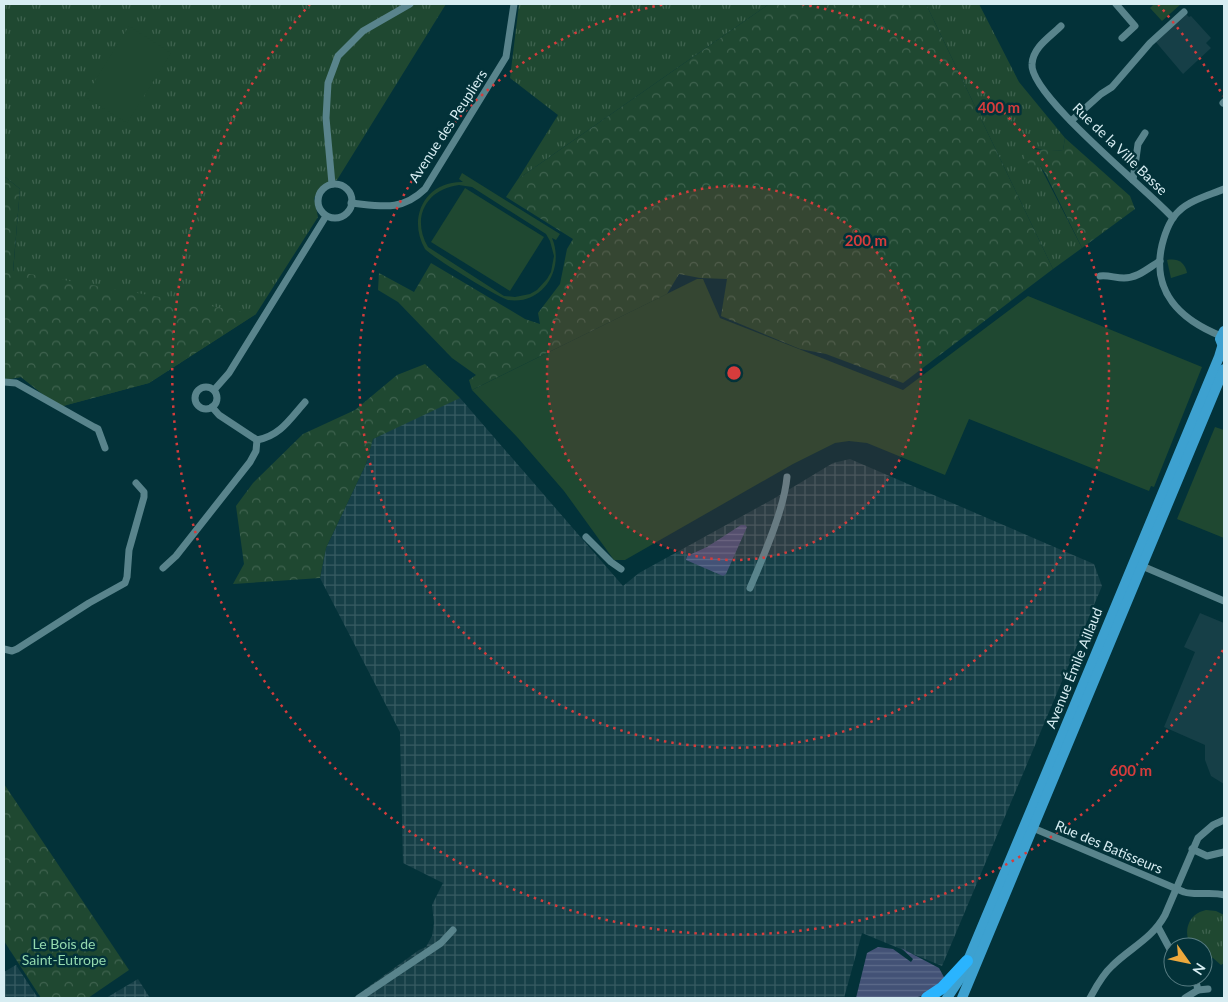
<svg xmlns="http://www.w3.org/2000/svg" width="1228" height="1002" font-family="Lato,sans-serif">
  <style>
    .built { fill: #163f47 }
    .industrial { fill: url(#industrial-grid) }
    .grass { fill: url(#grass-tufts) }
    .forest { fill: url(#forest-crowns) }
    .pitch { fill: #1f4831; fill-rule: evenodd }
    .water { fill: url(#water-rules) }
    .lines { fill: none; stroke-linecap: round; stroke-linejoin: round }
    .street { stroke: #59848c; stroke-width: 7 }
    .primary { stroke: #3da1d0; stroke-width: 10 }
    .highway { stroke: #2ab4fe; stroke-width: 12 }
    .ring { fill: none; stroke: #d63c3c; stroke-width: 2.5; stroke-dasharray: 2.5 5 }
    .labels { text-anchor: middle; stroke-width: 5; stroke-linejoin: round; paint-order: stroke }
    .street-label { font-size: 14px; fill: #d7edf2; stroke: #033239 }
    .park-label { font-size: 14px; fill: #95daaf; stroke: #033239 }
    .centre { fill: #d63c3c; stroke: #033239; stroke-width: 2.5 }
    .ring-label { font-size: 15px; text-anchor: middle; font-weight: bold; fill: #d63c3c; stroke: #033239; stroke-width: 5; stroke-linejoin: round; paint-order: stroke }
  </style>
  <defs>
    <pattern id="industrial-grid" width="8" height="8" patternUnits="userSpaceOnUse" patternTransform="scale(1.25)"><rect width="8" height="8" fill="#163f47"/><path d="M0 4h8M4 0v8" fill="none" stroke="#375b62"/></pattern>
    <pattern id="grass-tufts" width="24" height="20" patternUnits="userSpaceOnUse" patternTransform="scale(1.25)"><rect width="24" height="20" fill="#1f4831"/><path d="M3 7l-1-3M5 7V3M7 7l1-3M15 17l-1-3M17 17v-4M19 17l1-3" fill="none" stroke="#3f634f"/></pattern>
    <pattern id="forest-crowns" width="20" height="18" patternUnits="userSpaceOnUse" patternTransform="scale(1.25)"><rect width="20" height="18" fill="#1f4831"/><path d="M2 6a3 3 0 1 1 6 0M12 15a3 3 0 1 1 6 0" fill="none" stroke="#3f634f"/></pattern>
    <pattern id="water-rules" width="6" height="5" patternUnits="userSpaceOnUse" patternTransform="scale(1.25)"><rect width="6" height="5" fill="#435276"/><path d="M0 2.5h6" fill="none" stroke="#5d6b8a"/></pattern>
  </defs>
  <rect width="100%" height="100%" fill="#033239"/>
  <g class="built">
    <path d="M 1185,13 L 1189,17 L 1191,16 L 1211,38 L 1206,43 L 1211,48 L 1183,74 L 1155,41 Z"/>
    <path d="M 1200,613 L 1224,623 L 1224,784 L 1211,776 L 1205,760 L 1205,745 L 1164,727 L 1195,652 L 1184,647 Z"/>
  </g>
  <g class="industrial">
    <path d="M 453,398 L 460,398 L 623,586 L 639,573 L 775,498 L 833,463 L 850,459 L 1094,564 L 1102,586 L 942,966 L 862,933 L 844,998 L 353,998 L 419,950 L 426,947 L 432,936 L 434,923 L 432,905 L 443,883 L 403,863 L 400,732 L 320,578 L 326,548 L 366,464 L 373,439 Z"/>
    <path d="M 16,965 L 38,998 L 4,998 L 4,972 Z"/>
    <path d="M 138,979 L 150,998 L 106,998 Z"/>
  </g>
  <g class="grass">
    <path d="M 4,4 L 446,4 L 337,180 L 323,185 L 314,198 L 318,217 L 256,314 L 149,383 L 59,407 L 21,377 L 4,380 L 20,189 L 4,176 Z"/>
    <path d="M 519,4 L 769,4 L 518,179 L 558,115 L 510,78 Z"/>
    <path d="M 926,4 L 979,4 L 1019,82 L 1065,138 L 1063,150 L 1048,151 L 1035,148 L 1040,166 L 1082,248 L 1053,269 Z"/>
    <path d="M 1167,260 C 1177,258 1185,262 1187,273 L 1171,278 Z"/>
    <path d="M 1206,910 L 1216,911 L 1224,915 L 1224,963 L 1221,965 L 1213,958 L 1203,954 L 1203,947 L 1192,947 C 1182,932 1188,914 1206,910 Z"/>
  </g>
  <g class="forest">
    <path d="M 769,4 L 926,4 L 1053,269 L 903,383 L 826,354 L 800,349 L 721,316 L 727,279 L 700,278 L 679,274 L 667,294 L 472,390 L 469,380 L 476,375 L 452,358 L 398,302 L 378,290 L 379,273 L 414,292 L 431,263 L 525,319 L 540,324 L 538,313 L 560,284 L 567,249 L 573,239 L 506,197 L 518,179 Z"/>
    <path d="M 1065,138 L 1130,196 L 1135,209 L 1082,248 L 1045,173 L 1040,166 L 1033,167 L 1025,161 L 1025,152 C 1037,147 1049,151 1063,150 Z"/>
    <path d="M 4,176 L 20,189 L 13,271 L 256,314 L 149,383 L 59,407 L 21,377 L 4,380 Z"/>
    <path d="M 425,364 L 460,398 L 373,439 L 366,464 L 326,548 L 320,578 L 233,584 L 244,564 L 236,506 L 253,483 L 303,434 L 355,410 L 397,375 Z"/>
    <path d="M 4,784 L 129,970 L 88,998 L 41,998 L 4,941 Z"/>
  </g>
  <g class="pitch">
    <path d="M 1154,4 L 1181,4 L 1162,21 L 1150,8 Z"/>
    <path d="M 129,26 L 171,53 L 127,123 L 85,97 Z"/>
    <path d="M 462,173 L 560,234 L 556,240 L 552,238 C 565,269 543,305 508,300 C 499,298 432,257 425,249 C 407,218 425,181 463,182 L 459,179 ZM 459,185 L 472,187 L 546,234 L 550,241 L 554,256 L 551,272 L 547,279 L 537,290 L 530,294 L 515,297 L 504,296 L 428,247 C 411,218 426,189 459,185 Z"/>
    <path d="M 465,188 L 544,237 L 510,291 L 431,242 Z"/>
    <path d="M 697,279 L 703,279 L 720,318 L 903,390 L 1028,296 L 1202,367 L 1154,487 L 1151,486 L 1149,491 L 969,419 L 945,475 L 867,443 L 849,441 L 835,443 L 793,464 L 625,560 L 614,560 L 564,491 L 518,438 L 472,390 Z"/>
    <path d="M 1215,427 L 1224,430 L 1224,538 L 1177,519 Z"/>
  </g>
  <g class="water">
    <path d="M 741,525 L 745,525 L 747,527 L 726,574 L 723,576 L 686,560 L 687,556 L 707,547 Z"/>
    <path d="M 878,947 L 893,949 L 911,962 L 913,959 L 901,948 L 939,968 L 945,979 L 925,995 L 914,998 L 856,998 L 867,953 Z"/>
  </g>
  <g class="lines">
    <g class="street">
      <path d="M 1116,4 L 1135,26 L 1122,38"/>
      <path d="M 1061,26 C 1050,37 1033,47 1032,64 C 1029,95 1149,191 1173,218"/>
      <path d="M 1223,103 L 1224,102"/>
      <path d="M 1071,121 L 1101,94 L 1112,87 L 1150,43 L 1184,12"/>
      <path d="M 1133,180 L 1138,144 L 1145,133"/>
      <path d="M 332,184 L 326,118 L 328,83 L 338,56 L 363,31 L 410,4"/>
      <circle cx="335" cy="201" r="17"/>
      <path d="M 351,203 C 381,206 401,212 425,189 L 506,57 L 514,4"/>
      <path d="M 1100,276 C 1109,275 1115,278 1124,278 C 1138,278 1148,268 1160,261"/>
      <path d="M 1221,336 C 1181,320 1151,292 1162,245 C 1165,233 1170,219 1179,211 C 1190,200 1210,195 1224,189"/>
      <path d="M 4,382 L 16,383 L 94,427 L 98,429 L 105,448"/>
      <circle cx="206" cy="398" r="11"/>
      <path d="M 214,390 L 229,373 L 326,216"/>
      <path d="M 212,407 L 219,415 L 257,440"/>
      <path d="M 257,440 C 280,436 290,419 305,402"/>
      <path d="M 586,537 L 611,562 L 621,569"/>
      <path d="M 1142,566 L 1224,601"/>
      <path d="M 163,568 L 176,556 L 250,462 L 256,451 L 257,440"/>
      <path d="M 750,588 C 763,557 784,510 787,477"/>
      <path d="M 4,649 L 12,651 L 17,649 L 89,603 L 125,583 L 127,577 L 129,550 L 144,497 L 144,492 L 136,483"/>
      <path d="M 1033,828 L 1184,892 C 1197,896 1211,891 1224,895"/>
      <path d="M 1192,849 L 1207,856 L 1224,852"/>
      <path d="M 1158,927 L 1173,955"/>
      <path d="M 1195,977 L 1198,990"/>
      <path d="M 359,998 L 441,943 L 453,930"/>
      <path d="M 1090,998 C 1096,987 1102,975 1112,966 C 1130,948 1152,939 1165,915 L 1198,838 L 1213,825 L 1224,820"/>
      <path d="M 1185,998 L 1198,990 L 1208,989"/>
    </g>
    <g class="primary">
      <path d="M 1224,331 L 1220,339 L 1224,349"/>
      <path d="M 947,998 L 961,977 L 1031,810 L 1219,357 L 1222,347"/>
      <path d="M 962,998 L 1224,369"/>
    </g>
    <path class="highway" d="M 927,998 L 942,988 L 967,961"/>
  </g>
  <circle cx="734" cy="373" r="187" fill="#d63c3c" fill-opacity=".12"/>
  <g class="ring">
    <circle cx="734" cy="373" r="187"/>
    <path d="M802 4A375 375 0 1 1 666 4"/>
    <path d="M1223 650A562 562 0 1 1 310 4M1158 4A562 562 0 0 1 1223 96"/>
  </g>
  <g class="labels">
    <g class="street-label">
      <text transform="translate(448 126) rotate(-57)" y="5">Avenue des Peupliers</text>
      <text transform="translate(1120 149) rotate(44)" y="5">Rue de la Ville Basse</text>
      <text transform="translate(1074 668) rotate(-68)" y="5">Avenue Émile Aillaud</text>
      <text transform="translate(1109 847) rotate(23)" y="5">Rue des Batisseurs</text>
    </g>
    <g class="park-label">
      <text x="64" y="949">Le Bois de<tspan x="64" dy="16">Saint-Eutrope</tspan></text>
    </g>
  </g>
  <circle cx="734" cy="373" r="8" class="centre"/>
  <g class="ring-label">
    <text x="999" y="113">400 m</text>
    <text x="866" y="246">200 m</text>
    <text x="1131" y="776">600 m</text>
  </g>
  <rect width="1228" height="1002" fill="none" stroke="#d7edf2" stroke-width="10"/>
  <g transform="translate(1188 962) rotate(123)"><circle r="24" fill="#033239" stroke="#587d83"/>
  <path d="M0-4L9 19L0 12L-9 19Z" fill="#eda83c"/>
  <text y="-8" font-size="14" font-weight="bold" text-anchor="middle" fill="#d7edf2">N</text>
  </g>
</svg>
